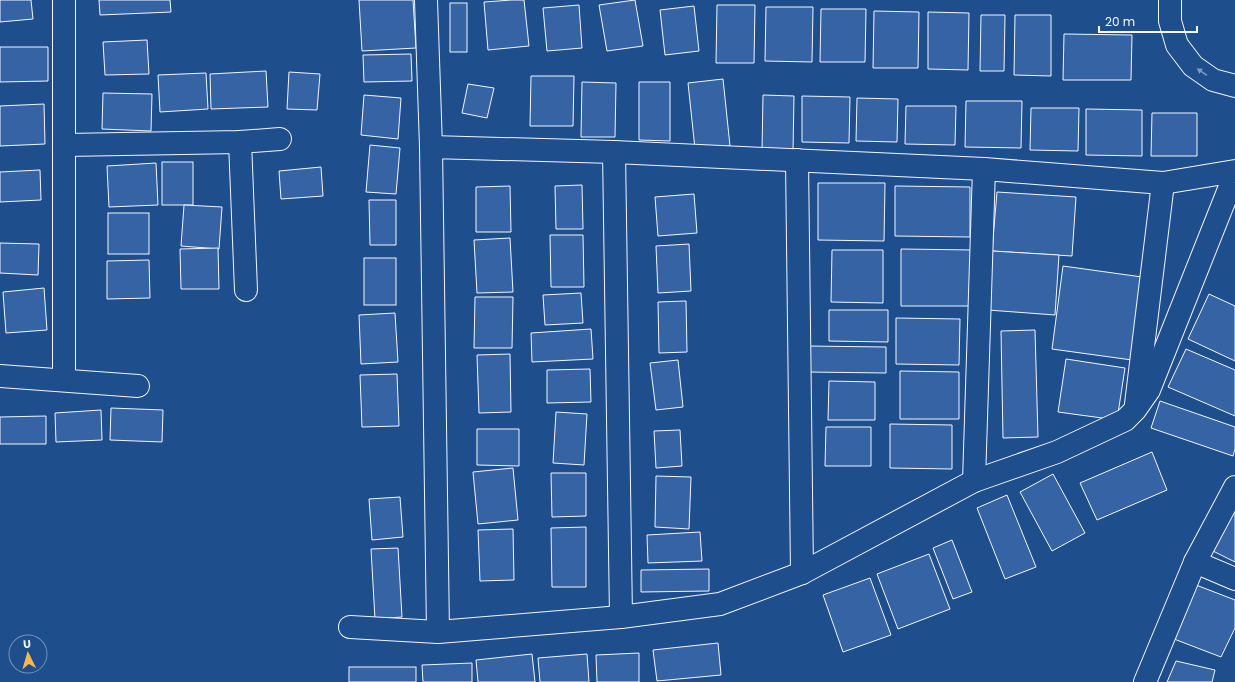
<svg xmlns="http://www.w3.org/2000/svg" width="1235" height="682" font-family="Poppins,sans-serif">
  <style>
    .building { fill: #3563a3; stroke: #f2f6ff }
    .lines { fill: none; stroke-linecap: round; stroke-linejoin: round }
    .minor-casing { stroke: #f2f6ff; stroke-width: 24 }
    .minor { stroke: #1f4e8c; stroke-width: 22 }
    .oneway { fill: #7e9ac0 }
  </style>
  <rect width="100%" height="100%" fill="#1f4e8c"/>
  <g class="building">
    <path d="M 0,0 L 31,0 L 33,19 L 0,22 Z"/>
    <path d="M 99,0 L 170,0 L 171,12 L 100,15 Z"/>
    <path d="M 359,0 L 413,0 L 416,48 L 362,51 Z"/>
    <path d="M 512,0 L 524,0 L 529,46 L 488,50 L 484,2 Z"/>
    <path d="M 635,0 L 643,46 L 607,51 L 599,5 Z"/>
    <rect x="450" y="3" width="17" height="49"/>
    <path d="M 579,5 L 582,48 L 547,51 L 543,8 Z"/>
    <path d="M 717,5 L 755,5 L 754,63 L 716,63 Z"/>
    <path d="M 694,6 L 699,51 L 665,55 L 660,10 Z"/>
    <path d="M 766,7 L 813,7 L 812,62 L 765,61 Z"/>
    <path d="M 821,9 L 866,9 L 865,62 L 820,62 Z"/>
    <path d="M 874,11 L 919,12 L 918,68 L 873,68 Z"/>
    <path d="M 928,12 L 969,13 L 968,70 L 928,69 Z"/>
    <path d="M 981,15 L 1005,15 L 1004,71 L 980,71 Z"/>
    <path d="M 1015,15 L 1051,15 L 1051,76 L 1014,75 Z"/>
    <path d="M 1064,34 L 1132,35 L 1131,80 L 1063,80 Z"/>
    <path d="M 147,40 L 149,74 L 105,75 L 103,42 Z"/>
    <path d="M 0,47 L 48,47 L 48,81 L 0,82 Z"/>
    <path d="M 411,54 L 412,81 L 364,82 L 363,55 Z"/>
    <path d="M 266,71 L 268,107 L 211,109 L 210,74 Z"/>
    <path d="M 289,72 L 320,74 L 317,110 L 287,109 Z"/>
    <path d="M 206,73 L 208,109 L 160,112 L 158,75 Z"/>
    <path d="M 531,76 L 574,76 L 573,126 L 530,126 Z"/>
    <path d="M 723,79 L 730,146 L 695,149 L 688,83 Z"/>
    <path d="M 582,82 L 616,83 L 615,137 L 581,137 Z"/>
    <path d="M 639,82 L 670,82 L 670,141 L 639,140 Z"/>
    <path d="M 468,84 L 494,88 L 487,118 L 462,113 Z"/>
    <path d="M 103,93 L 152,94 L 151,131 L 102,129 Z"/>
    <path d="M 364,95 L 401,98 L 398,139 L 361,135 Z"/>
    <path d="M 763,95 L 794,96 L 793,151 L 762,151 Z"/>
    <path d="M 802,96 L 850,97 L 849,143 L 802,142 Z"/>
    <path d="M 857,98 L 898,99 L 897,142 L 856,141 Z"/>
    <path d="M 966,101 L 1022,101 L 1021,148 L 965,147 Z"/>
    <path d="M 44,104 L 45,144 L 0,146 L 0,106 Z"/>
    <path d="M 906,106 L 956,106 L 955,145 L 905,144 Z"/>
    <path d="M 1031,108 L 1079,108 L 1078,151 L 1030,150 Z"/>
    <path d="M 1086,109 L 1142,110 L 1142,156 L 1086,155 Z"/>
    <path d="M 1152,113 L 1197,113 L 1197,156 L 1151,156 Z"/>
    <path d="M 370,145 L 400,148 L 396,194 L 366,192 Z"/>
    <rect x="162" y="162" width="31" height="43"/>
    <path d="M 156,163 L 158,205 L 109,207 L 107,166 Z"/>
    <path d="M 321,167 L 323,196 L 281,199 L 279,171 Z"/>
    <path d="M 40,170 L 41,200 L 0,202 L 0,172 Z"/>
    <path d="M 818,183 L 885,183 L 884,241 L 818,240 Z"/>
    <path d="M 582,185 L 583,229 L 556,229 L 555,186 Z"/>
    <path d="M 510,186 L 511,232 L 476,232 L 476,187 Z"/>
    <path d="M 895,186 L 970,187 L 970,237 L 895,236 Z"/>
    <path d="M 997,192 L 1076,197 L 1072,256 L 992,251 Z"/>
    <path d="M 694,194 L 697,233 L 658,236 L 655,197 Z"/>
    <path d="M 369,200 L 396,200 L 396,245 L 370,245 Z"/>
    <path d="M 184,205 L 222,207 L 219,249 L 181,246 Z"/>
    <rect x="108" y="213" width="41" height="41"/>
    <path d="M 550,235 L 583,235 L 584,287 L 551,287 Z"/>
    <path d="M 510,238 L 513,292 L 477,293 L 474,240 Z"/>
    <path d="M 0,243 L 39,244 L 38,275 L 0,273 Z"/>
    <path d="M 689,244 L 691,291 L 658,293 L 656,246 Z"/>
    <path d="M 218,248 L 219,289 L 181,289 L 180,249 Z"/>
    <path d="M 901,249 L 974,250 L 973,306 L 901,306 Z"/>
    <path d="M 832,250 L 883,250 L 883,303 L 831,302 Z"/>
    <path d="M 992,251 L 1059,255 L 1055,315 L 988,310 Z"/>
    <rect x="364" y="258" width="32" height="47"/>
    <path d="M 149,260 L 150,298 L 107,299 L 107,261 Z"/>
    <path d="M 1063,266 L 1142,277 L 1132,360 L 1052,349 Z"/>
    <path d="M 44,288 L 47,330 L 6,333 L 3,292 Z"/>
    <path d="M 581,293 L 583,323 L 545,325 L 543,295 Z"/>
    <path d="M 1209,294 L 1235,306 L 1235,361 L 1188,339 Z"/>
    <path d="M 475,297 L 513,297 L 512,348 L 474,348 Z"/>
    <path d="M 686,301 L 687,352 L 659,353 L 658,302 Z"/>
    <path d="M 829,310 L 888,310 L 888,342 L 829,341 Z"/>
    <path d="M 395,313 L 398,362 L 361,364 L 359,315 Z"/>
    <path d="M 896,318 L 960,319 L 959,365 L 896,364 Z"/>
    <path d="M 591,329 L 593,359 L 532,362 L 531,333 Z"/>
    <path d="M 1035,330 L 1038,437 L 1003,438 L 1001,331 Z"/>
    <path d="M 808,346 L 886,347 L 886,373 L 808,372 Z"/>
    <path d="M 1186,349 L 1235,370 L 1235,416 L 1168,387 Z"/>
    <path d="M 510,354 L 511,412 L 479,413 L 477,355 Z"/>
    <path d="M 1066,359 L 1125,368 L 1117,420 L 1058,412 Z"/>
    <path d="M 678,360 L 683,407 L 656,410 L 650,363 Z"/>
    <path d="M 590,369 L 591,402 L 547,403 L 547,370 Z"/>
    <path d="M 900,371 L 959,372 L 959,419 L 900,419 Z"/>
    <path d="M 397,374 L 399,426 L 362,427 L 360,375 Z"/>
    <path d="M 829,381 L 875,382 L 875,420 L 828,420 Z"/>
    <path d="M 1160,401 L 1235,427 L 1235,449 L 1233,456 L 1151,428 Z"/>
    <path d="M 111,408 L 163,410 L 162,442 L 110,440 Z"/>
    <path d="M 101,410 L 102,440 L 56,442 L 55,413 Z"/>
    <path d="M 556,412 L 587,414 L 584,465 L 553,463 Z"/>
    <path d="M 46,416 L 46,444 L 0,444 L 0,417 Z"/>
    <path d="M 890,424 L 952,425 L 952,469 L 890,468 Z"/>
    <path d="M 826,427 L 871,427 L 871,466 L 825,466 Z"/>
    <path d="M 477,429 L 519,429 L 519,466 L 477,465 Z"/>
    <path d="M 680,430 L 682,466 L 656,468 L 654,431 Z"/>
    <path d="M 1152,452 L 1167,490 L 1097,520 L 1080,483 Z"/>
    <path d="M 513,468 L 518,520 L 478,524 L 473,472 Z"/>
    <path d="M 551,473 L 586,473 L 586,516 L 552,517 Z"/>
    <path d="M 1053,474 L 1085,533 L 1052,551 L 1020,492 Z"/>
    <path d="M 656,476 L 691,477 L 689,529 L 655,527 Z"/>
    <path d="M 1007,495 L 1036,567 L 1005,579 L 977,508 Z"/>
    <path d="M 400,497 L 403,537 L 372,540 L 369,499 Z"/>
    <path d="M 1229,509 L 1235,511 L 1235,562 L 1205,547 Z"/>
    <path d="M 586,527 L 586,587 L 552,587 L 551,528 Z"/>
    <path d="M 513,529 L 514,580 L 480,581 L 478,530 Z"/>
    <path d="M 700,532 L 702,561 L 648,563 L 647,535 Z"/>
    <path d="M 952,540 L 972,592 L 953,599 L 933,548 Z"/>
    <path d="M 398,548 L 402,617 L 375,619 L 371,549 Z"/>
    <path d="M 929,554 L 950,609 L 898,629 L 877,574 Z"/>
    <path d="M 709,569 L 709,591 L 641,592 L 641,570 Z"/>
    <path d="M 870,578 L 891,635 L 843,652 L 823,595 Z"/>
    <path d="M 1196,585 L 1235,600 L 1235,628 L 1221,657 L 1174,639 Z"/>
    <path d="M 718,643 L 721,675 L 657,681 L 653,650 Z"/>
    <path d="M 639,653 L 639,682 L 597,682 L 596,655 Z"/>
    <path d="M 532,654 L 535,682 L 478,682 L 476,660 Z"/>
    <path d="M 587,654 L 589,682 L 540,682 L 538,658 Z"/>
    <path d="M 1176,661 L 1215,670 L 1212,682 L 1167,682 Z"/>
    <path d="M 472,663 L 472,682 L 423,682 L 422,665 Z"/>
    <rect x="349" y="667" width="67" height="15"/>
  </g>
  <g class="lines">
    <defs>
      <g id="minor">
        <path d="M 64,0 L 64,380"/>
        <path d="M 426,0 L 431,147"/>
        <path d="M 1170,0 L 1170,21 L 1177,45 L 1193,66 L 1213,80 L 1235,86"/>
        <path d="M 240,142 L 246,290"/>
        <path d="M 65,145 L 240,142 L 280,139"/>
        <path d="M 614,152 L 621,617"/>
        <path d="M 797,160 L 802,573"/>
        <path d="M 1235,171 L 1163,183 L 984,169 L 614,152 L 431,147 L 438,632 L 621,617 L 720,604 L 802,573 L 974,481 L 1057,452 L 1125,420 L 1135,410 L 1149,390 L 1235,174"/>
        <path d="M 0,376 L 138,386"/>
        <path d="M 1136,404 L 1163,183"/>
        <path d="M 974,481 L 984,169"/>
        <path d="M 1195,562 L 1235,579"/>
        <path d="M 350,627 L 438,632"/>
        <path d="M 1145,682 L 1195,562 L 1235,487"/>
      </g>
    </defs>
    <use href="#minor" class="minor-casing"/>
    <use href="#minor" class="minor"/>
  </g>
  <defs><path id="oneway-solid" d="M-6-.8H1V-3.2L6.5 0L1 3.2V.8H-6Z"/></defs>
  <use class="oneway" href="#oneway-solid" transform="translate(1202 72) rotate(-145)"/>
  <g transform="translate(28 654) rotate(355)"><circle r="19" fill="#1f4e8c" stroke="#7391ba"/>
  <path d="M0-3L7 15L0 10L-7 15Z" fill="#ffb74d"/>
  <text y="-6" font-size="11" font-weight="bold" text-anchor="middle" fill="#f2f6ff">U</text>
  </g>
  <path d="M1099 26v6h98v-6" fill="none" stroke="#f2f6ff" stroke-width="2"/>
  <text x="1105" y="26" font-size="12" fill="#f2f6ff" stroke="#1f4e8c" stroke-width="3" paint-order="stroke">20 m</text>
</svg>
